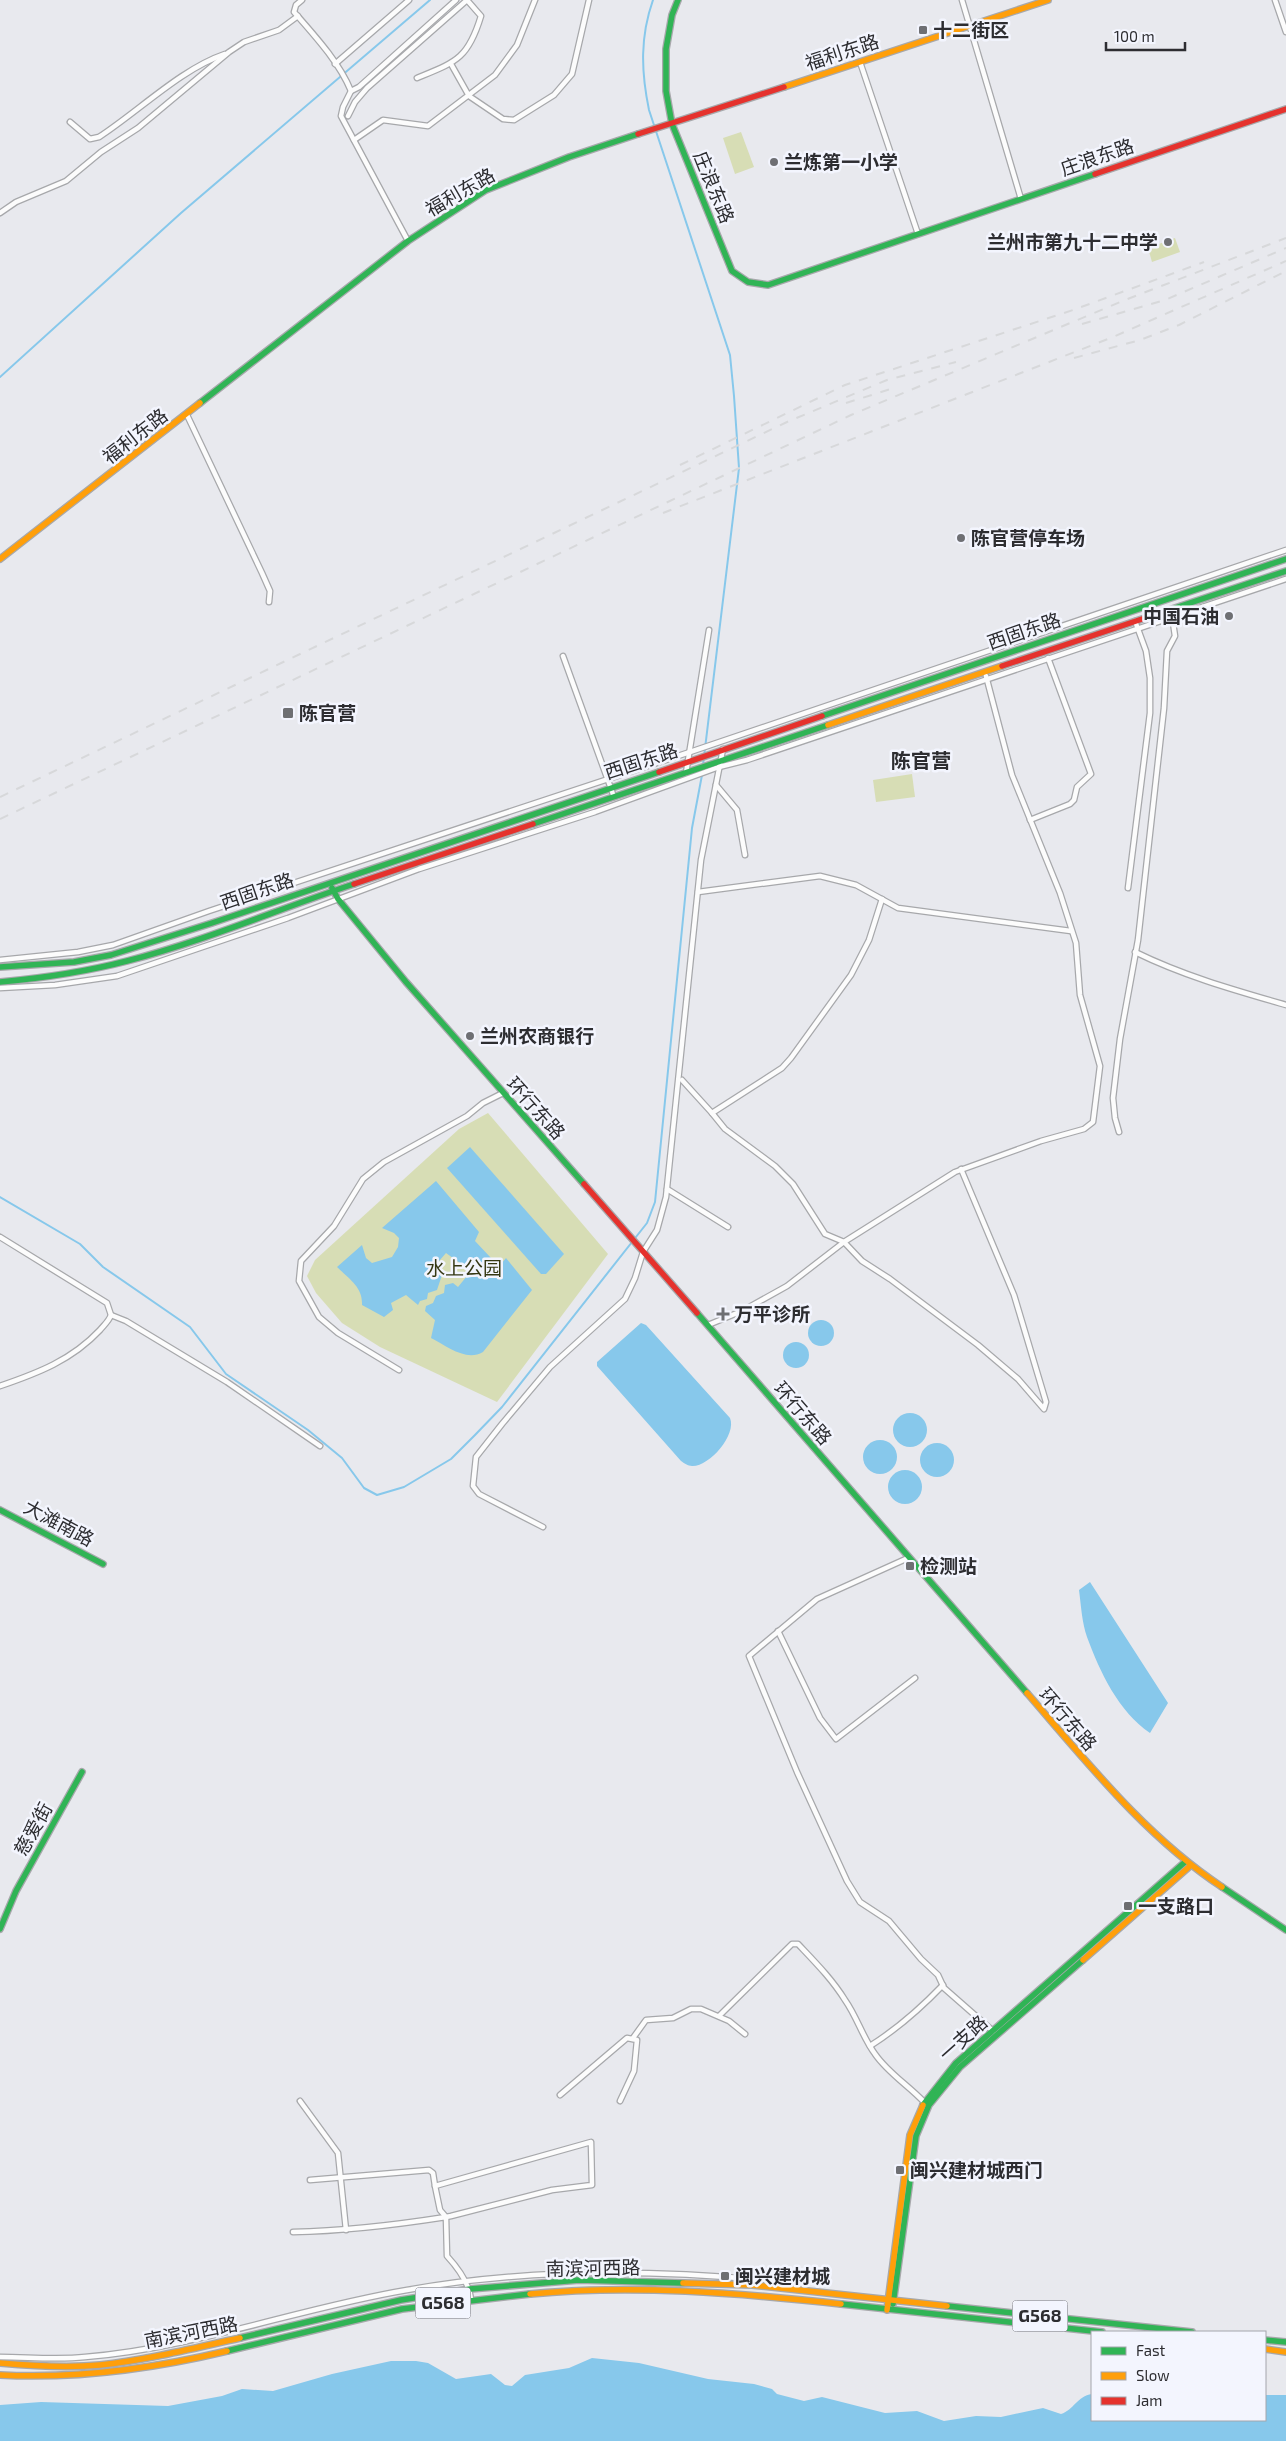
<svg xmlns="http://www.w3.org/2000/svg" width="1286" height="2441" font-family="'Exo 2','Noto Sans SC',sans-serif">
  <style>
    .green { fill: #d7ddb5 }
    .water { fill: #87c8eb }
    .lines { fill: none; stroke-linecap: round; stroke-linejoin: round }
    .stream { stroke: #87c8eb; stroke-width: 2 }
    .street-casing { stroke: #a7a8ab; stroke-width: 7 }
    .fast-casing { stroke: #a7a8ab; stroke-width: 8 }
    .slow-casing { stroke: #a7a8ab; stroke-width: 8 }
    .jam-casing { stroke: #a7a8ab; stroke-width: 8 }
    .street { stroke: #fcfcfc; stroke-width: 4.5 }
    .fast { stroke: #30b455; stroke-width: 5.5 }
    .slow { stroke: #ff9f0a; stroke-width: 5.5 }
    .jam { stroke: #e5322d; stroke-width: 5.5 }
    .rail { stroke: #d7d8da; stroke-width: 2; stroke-dasharray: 9 9; stroke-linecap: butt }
    .poi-dot { fill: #6e6f73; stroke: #f3f5fe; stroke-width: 2 }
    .labels { text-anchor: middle; stroke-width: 5; stroke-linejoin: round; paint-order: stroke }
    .shield { fill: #f3f5fe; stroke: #68696e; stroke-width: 1 }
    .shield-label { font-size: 18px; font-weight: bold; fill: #2d2d31 }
    .poi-label { font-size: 19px; font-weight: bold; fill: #2d2d31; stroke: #f3f5fe; text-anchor: start }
    .street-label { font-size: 19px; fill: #2d2d31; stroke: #f3f5fe }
    .park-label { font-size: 19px; fill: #353813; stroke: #f3f5fe }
    .neighbourhood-label { font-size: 20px; font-weight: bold; fill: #2d2d31; stroke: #f3f5fe }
  </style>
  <rect width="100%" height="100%" fill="#e8e9ee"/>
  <g class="green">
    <path d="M 741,132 L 754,167 L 735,174 L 723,138 Z"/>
    <path d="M 1175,238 L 1180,252 L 1152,262 L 1148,248 Z"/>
    <path d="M 912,774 L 915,797 L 876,802 L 873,780 Z"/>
    <path d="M 488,1113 L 608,1254 L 497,1402 L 380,1347 L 342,1323 L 316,1293 L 307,1276 L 315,1260 L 459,1129 Z"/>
  </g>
  <g class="water">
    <path d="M 470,1147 L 564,1254 L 546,1274 L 541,1274 L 447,1168 Z"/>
    <path d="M 436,1181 L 479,1232 L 475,1241 L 491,1258 L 481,1267 L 468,1269 L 446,1253 L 433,1268 L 442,1275 L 437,1290 L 428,1293 L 427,1299 L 420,1301 L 418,1305 L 406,1295 L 391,1303 L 393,1310 L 384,1317 L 362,1305 C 363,1287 349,1279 337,1267 L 362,1245 L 366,1258 L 372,1263 L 392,1257 L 398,1247 L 399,1238 L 394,1233 L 382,1228 Z"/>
    <path d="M 506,1258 L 532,1290 L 483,1352 C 466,1362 447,1346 431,1338 L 435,1320 L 425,1311 L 426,1306 L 433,1303 L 436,1296 L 444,1293 L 445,1285 L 453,1283 L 458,1287 L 467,1276 L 489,1271 L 493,1266 L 497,1269 Z"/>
    <circle cx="821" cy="1333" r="13"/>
    <path d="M 641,1323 L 646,1325 L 730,1418 C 737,1435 709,1467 692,1466 C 688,1466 684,1463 681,1461 L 597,1366 L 597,1362 Z"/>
    <circle cx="796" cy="1355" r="13"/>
    <circle cx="910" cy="1430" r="17"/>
    <circle cx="880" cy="1457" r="17"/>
    <circle cx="937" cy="1460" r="17"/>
    <circle cx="905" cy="1487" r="17"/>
    <path d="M 1090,1582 L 1168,1703 L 1150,1733 C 1118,1711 1100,1672 1087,1637 C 1082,1623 1081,1605 1079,1590 Z"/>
    <path d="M 592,2358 L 639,2363 L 708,2379 L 754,2384 L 772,2389 L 777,2394 L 804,2401 L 822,2397 L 885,2413 L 917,2411 L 944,2421 L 976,2416 L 1001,2417 L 1043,2408 L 1061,2414 C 1074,2410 1077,2396 1092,2394 L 1092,2420 L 1265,2420 L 1265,2395 L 1286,2395 L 1286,2441 L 0,2441 L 0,2405 L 41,2402 L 168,2406 L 222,2396 L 242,2389 L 273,2391 L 332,2374 L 391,2361 L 416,2361 L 428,2363 L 456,2379 L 491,2374 L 505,2385 L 512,2386 L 525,2375 L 569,2368 Z"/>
  </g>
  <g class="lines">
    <g class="stream">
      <path d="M 653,0 C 640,37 641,71 649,110 L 730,355 L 734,396 L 739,468 L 703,765"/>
      <path d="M 0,377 L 181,213 L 430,0"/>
      <path d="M 0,1197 L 80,1244 L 103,1267 L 190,1327 L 226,1374 L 308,1430 L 342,1458 L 364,1488 L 377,1495 L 404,1487 L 451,1459 L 475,1435 L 502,1407 L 647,1223 L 655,1202 L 692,828 L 702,775"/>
    </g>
    <defs>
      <g id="street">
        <path d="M 302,0 L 296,5 L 294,12 C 315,36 339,62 351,91 L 343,107 L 341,116 L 408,241"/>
        <path d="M 962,0 L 1021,199"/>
        <path d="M 1275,0 L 1286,32"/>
        <path d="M 860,62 L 918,234"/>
        <path d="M 335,64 L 409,0"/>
        <path d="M 451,64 L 469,96 L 503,119 L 514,120 L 554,95 L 572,74 L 589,0"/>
        <path d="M 417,78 C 456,62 468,59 481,16 L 467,0"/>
        <path d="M 351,91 L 359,87 L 456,0"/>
        <path d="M 348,116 L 355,102 L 367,88 L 467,0"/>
        <path d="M 70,122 L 90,139 L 99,137 C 139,111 181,69 225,54"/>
        <path d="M 354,140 L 383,120 L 428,126 L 495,75 L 517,45 L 535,0"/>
        <path d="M 0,213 L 16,202 L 66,181 L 101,152 L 138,128 L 229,52 L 244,42 L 279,30 L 298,16"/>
        <path d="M 187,415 L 262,573 L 270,591 L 269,602"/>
        <path d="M 563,656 L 614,797"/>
        <path d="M 686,773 L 709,630"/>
        <path d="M 716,785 L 737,810 L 745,855"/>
        <path d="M 1030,820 L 1070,804 L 1074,800 L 1077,787 L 1091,774 L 1048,658"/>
        <path d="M 1128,888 L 1150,713 L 1150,678 L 1146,651 L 1135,621"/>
        <path d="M 698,892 L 820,876 L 856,885 L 898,908 L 1071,931"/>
        <path d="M 882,899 L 869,940 L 851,975 L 791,1058 L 782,1068 L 712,1113 L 725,1129 L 775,1166 L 793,1184 L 825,1234 L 844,1242 L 862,1261 L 890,1279 L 978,1345 L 1018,1379 L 1044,1409 L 1046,1402 L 1014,1295 L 961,1169"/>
        <path d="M 1135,952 C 1184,976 1234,990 1286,1005"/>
        <path d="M 0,960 L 78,952 L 113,945 L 209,911 L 690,752 L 1286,550"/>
        <path d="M 0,988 L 55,985 L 117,976 L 288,918 L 419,869 L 595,812 L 719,767 L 747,760 L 1286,579"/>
        <path d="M 682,1080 L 712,1113"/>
        <path d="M 1119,1132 L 1115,1118 L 1113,1098 L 1120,1039 L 1138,940 L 1164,708 L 1167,651 L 1175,636 L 1172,616"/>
        <path d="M 667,1189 L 728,1227"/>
        <path d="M 0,1237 L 107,1303 L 111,1315 C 109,1321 104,1325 100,1330 C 72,1360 38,1373 0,1386"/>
        <path d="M 111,1315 L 126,1321 L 227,1382 L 320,1446"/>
        <path d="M 708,1325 L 742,1311 L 787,1286 L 844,1242 L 955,1172 L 1041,1141 L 1084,1129 L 1093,1122 L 1100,1066 L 1080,995 L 1076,943 L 1060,893 L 1012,775 L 986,676"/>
        <path d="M 399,1370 L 338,1333 L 319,1317 L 299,1281 L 301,1261 L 334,1226 L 363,1179 L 384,1162 L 467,1116 L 483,1103 L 503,1093"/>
        <path d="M 543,1527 L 479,1494 L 473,1486 L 476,1457 L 502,1424 L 550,1367 L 625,1299 L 635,1278 L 643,1252 L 657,1230 L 666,1197 L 701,860 L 723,749"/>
        <path d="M 908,1558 L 817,1599 L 749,1656 L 797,1772 L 847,1881 L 860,1902 L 889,1921 L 921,1959 L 938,1975 L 944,1988 L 993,2031"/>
        <path d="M 778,1631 L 820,1718 L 836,1739 L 915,1678"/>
        <path d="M 719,2016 L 792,1944 L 798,1944 C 815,1962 832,1979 845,2000 C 857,2017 863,2038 875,2054 C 888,2073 908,2085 924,2102"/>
        <path d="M 633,2038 L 646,2020 L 673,2018 L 691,2009 L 701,2009 L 729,2021 L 745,2034"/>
        <path d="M 870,2046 C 897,2029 920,2009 943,1985"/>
        <path d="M 560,2095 L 627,2038 L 637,2040 L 634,2071 L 620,2101"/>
        <path d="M 300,2101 L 338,2153 L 346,2230"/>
        <path d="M 591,2142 L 592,2185 L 552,2190 L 451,2216 L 446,2217 L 440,2210 L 435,2186 Z"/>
        <path d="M 310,2180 L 429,2170 L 433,2173 L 435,2186"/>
        <path d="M 293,2232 C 345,2231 395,2225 446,2217 L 447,2256 C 458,2268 469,2283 471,2299"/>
        <path d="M 0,2357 C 28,2357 57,2360 85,2357 C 195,2348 299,2308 407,2290 C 524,2269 644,2269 762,2280"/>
      </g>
      <g id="fast">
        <path d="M 678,0 L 672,15 L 666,49 L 666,91 L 672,124 L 732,271 L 748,282 L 768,285 L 1095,174"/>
        <path d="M 200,403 L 408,241 L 486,190 L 569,157 L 638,134"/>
        <path d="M 1151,616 L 1286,571"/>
        <path d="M 822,716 L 1286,559"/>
        <path d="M 533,824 L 828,725"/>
        <path d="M 332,888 L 338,899 L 406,982 L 584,1184"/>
        <path d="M 0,967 L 74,962 L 111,955 L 212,923 L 659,772"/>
        <path d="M 0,982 C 43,978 85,972 127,961 C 205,941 278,909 354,884"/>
        <path d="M 697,1313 L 1027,1693"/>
        <path d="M 0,1510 L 103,1564"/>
        <path d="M 1222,1887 L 1286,1930"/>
        <path d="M 0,1929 L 16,1891 L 82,1772"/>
        <path d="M 923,2105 L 956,2063 L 1185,1862"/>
        <path d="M 841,2304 L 1102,2332"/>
        <path d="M 893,2304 L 916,2136 L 929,2105 L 960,2067 L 1083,1960"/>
        <path d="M 947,2306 L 1192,2332"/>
        <path d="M 240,2338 L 401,2300 L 470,2289 L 579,2280 L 683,2283"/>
        <path d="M 1265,2340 L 1286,2342"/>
        <path d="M 227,2351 L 402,2309 L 530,2294"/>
      </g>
      <g id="slow">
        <path d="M 784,87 L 1048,0"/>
        <path d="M 0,559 L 200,403"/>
        <path d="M 828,725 L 1002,666"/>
        <path d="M 1027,1693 C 1087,1762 1145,1836 1222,1887"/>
        <path d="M 1083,1960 L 1190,1866"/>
        <path d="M 683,2283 L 752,2285 L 947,2306"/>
        <path d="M 530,2294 C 633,2284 738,2293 841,2304"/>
        <path d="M 887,2310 L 910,2135 L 923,2105"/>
        <path d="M 1265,2349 L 1286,2352"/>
        <path d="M 0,2363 C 33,2366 67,2368 100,2365 C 147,2360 194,2348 240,2338"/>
        <path d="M 0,2375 C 77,2379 152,2369 227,2351"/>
      </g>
      <g id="jam">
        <path d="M 638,134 L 784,87"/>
        <path d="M 1095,174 L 1286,109"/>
        <path d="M 1002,666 L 1151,616"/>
        <path d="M 659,772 L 822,716"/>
        <path d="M 354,884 L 533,824"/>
        <path d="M 584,1184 L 697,1313"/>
      </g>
    </defs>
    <use href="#street" class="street-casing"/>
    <use href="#fast" class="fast-casing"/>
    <use href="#slow" class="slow-casing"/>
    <use href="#jam" class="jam-casing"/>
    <use href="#street" class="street"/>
    <use href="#fast" class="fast"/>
    <use href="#slow" class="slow"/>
    <use href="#jam" class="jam"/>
    <g class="rail">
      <path d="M 1082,324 L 1165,300 L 1286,248"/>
      <path d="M 1074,358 L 1140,340 L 1179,325 L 1286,271"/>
      <path d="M 846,403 L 894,388"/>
      <path d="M 680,465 L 845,385 L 1073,310 L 1204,262"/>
      <path d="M 663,513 L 1113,337 L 1286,261"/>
      <path d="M 0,797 L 787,422 L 887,380 L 956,362"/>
      <path d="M 0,819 L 851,415 L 1125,300 L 1286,238"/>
    </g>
  </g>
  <g class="poi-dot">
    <rect x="918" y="25" width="10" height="10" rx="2.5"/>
    <circle cx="774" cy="162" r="5"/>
    <circle cx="1168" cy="242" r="5"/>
    <circle cx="961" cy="538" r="5"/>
    <circle cx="1229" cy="616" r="5"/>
    <rect x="282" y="707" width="12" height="12" rx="2.5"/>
    <circle cx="470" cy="1036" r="5"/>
    <path d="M720.5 1306.5h5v5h5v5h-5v5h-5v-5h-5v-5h5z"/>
    <rect x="905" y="1561" width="10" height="10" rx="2.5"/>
    <rect x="1123" y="1901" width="10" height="10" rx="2.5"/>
    <rect x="895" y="2165" width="10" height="10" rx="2.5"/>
    <rect x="720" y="2271" width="10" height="10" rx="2.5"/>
  </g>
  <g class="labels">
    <g class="shield">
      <rect x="415.5" y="2287.5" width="55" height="31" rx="4"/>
      <rect x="1012.5" y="2300.5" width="55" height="31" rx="4"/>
    </g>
    <g class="shield-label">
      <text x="443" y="2309">G568</text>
      <text x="1040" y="2322">G568</text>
    </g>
    <g class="poi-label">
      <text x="933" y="37">十二街区</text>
      <text x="784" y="169">兰炼第一小学</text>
      <text x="1158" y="249" text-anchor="end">兰州市第九十二中学</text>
      <text x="971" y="545">陈官营停车场</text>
      <text x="1219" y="623" text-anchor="end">中国石油</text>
      <text x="299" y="720">陈官营</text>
      <text x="480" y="1043">兰州农商银行</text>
      <text x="734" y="1321">万平诊所</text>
      <text x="920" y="1573">检测站</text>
      <text x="1138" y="1913">一支路口</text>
      <text x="910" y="2177">闽兴建材城西门</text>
      <text x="735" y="2283">闽兴建材城</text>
    </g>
    <g class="street-label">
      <text transform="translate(842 52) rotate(-18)" y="7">福利东路</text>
      <text transform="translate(1097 157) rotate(-19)" y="7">庄浪东路</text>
      <text transform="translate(714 187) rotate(68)" y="7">庄浪东路</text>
      <text transform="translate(460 192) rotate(-30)" y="7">福利东路</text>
      <text transform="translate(135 436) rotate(-38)" y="7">福利东路</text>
      <text transform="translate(1024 631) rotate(-19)" y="7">西固东路</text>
      <text transform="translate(641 761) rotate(-18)" y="7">西固东路</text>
      <text transform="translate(257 891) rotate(-19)" y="7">西固东路</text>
      <text transform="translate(536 1108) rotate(48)" y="7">环行东路</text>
      <text transform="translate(803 1413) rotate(49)" y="7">环行东路</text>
      <text transform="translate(59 1523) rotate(28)" y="7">大滩南路</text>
      <text transform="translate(1068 1719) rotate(49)" y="7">环行东路</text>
      <text transform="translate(33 1829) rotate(-61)" y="7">慈爱街</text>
      <text transform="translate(963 2038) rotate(-42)" y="7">一支路</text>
      <text transform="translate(593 2268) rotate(-1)" y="7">南滨河西路</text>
      <text transform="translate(191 2332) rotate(-11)" y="7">南滨河西路</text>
    </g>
    <g class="park-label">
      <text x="464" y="1275">水上公园</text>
    </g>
    <g class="neighbourhood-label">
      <text x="921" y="768">陈官营</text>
    </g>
  </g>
  <rect x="1091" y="2331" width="175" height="90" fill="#f3f5fe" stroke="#a4a5ac"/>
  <rect x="1101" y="2347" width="25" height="8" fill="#30b455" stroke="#a4a5ac"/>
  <text x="1136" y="2356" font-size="15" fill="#2d2d31">Fast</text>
  <rect x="1101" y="2372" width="25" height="8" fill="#ff9f0a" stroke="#a4a5ac"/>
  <text x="1136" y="2381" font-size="15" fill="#2d2d31">Slow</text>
  <rect x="1101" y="2397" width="25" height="8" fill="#e5322d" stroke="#a4a5ac"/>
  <text x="1136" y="2406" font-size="15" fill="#2d2d31">Jam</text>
  <path d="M1106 42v8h79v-8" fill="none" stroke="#2d2d31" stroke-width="2.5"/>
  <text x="1114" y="42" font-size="15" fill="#2d2d31" stroke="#f3f5fe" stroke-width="4" paint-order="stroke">100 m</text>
</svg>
